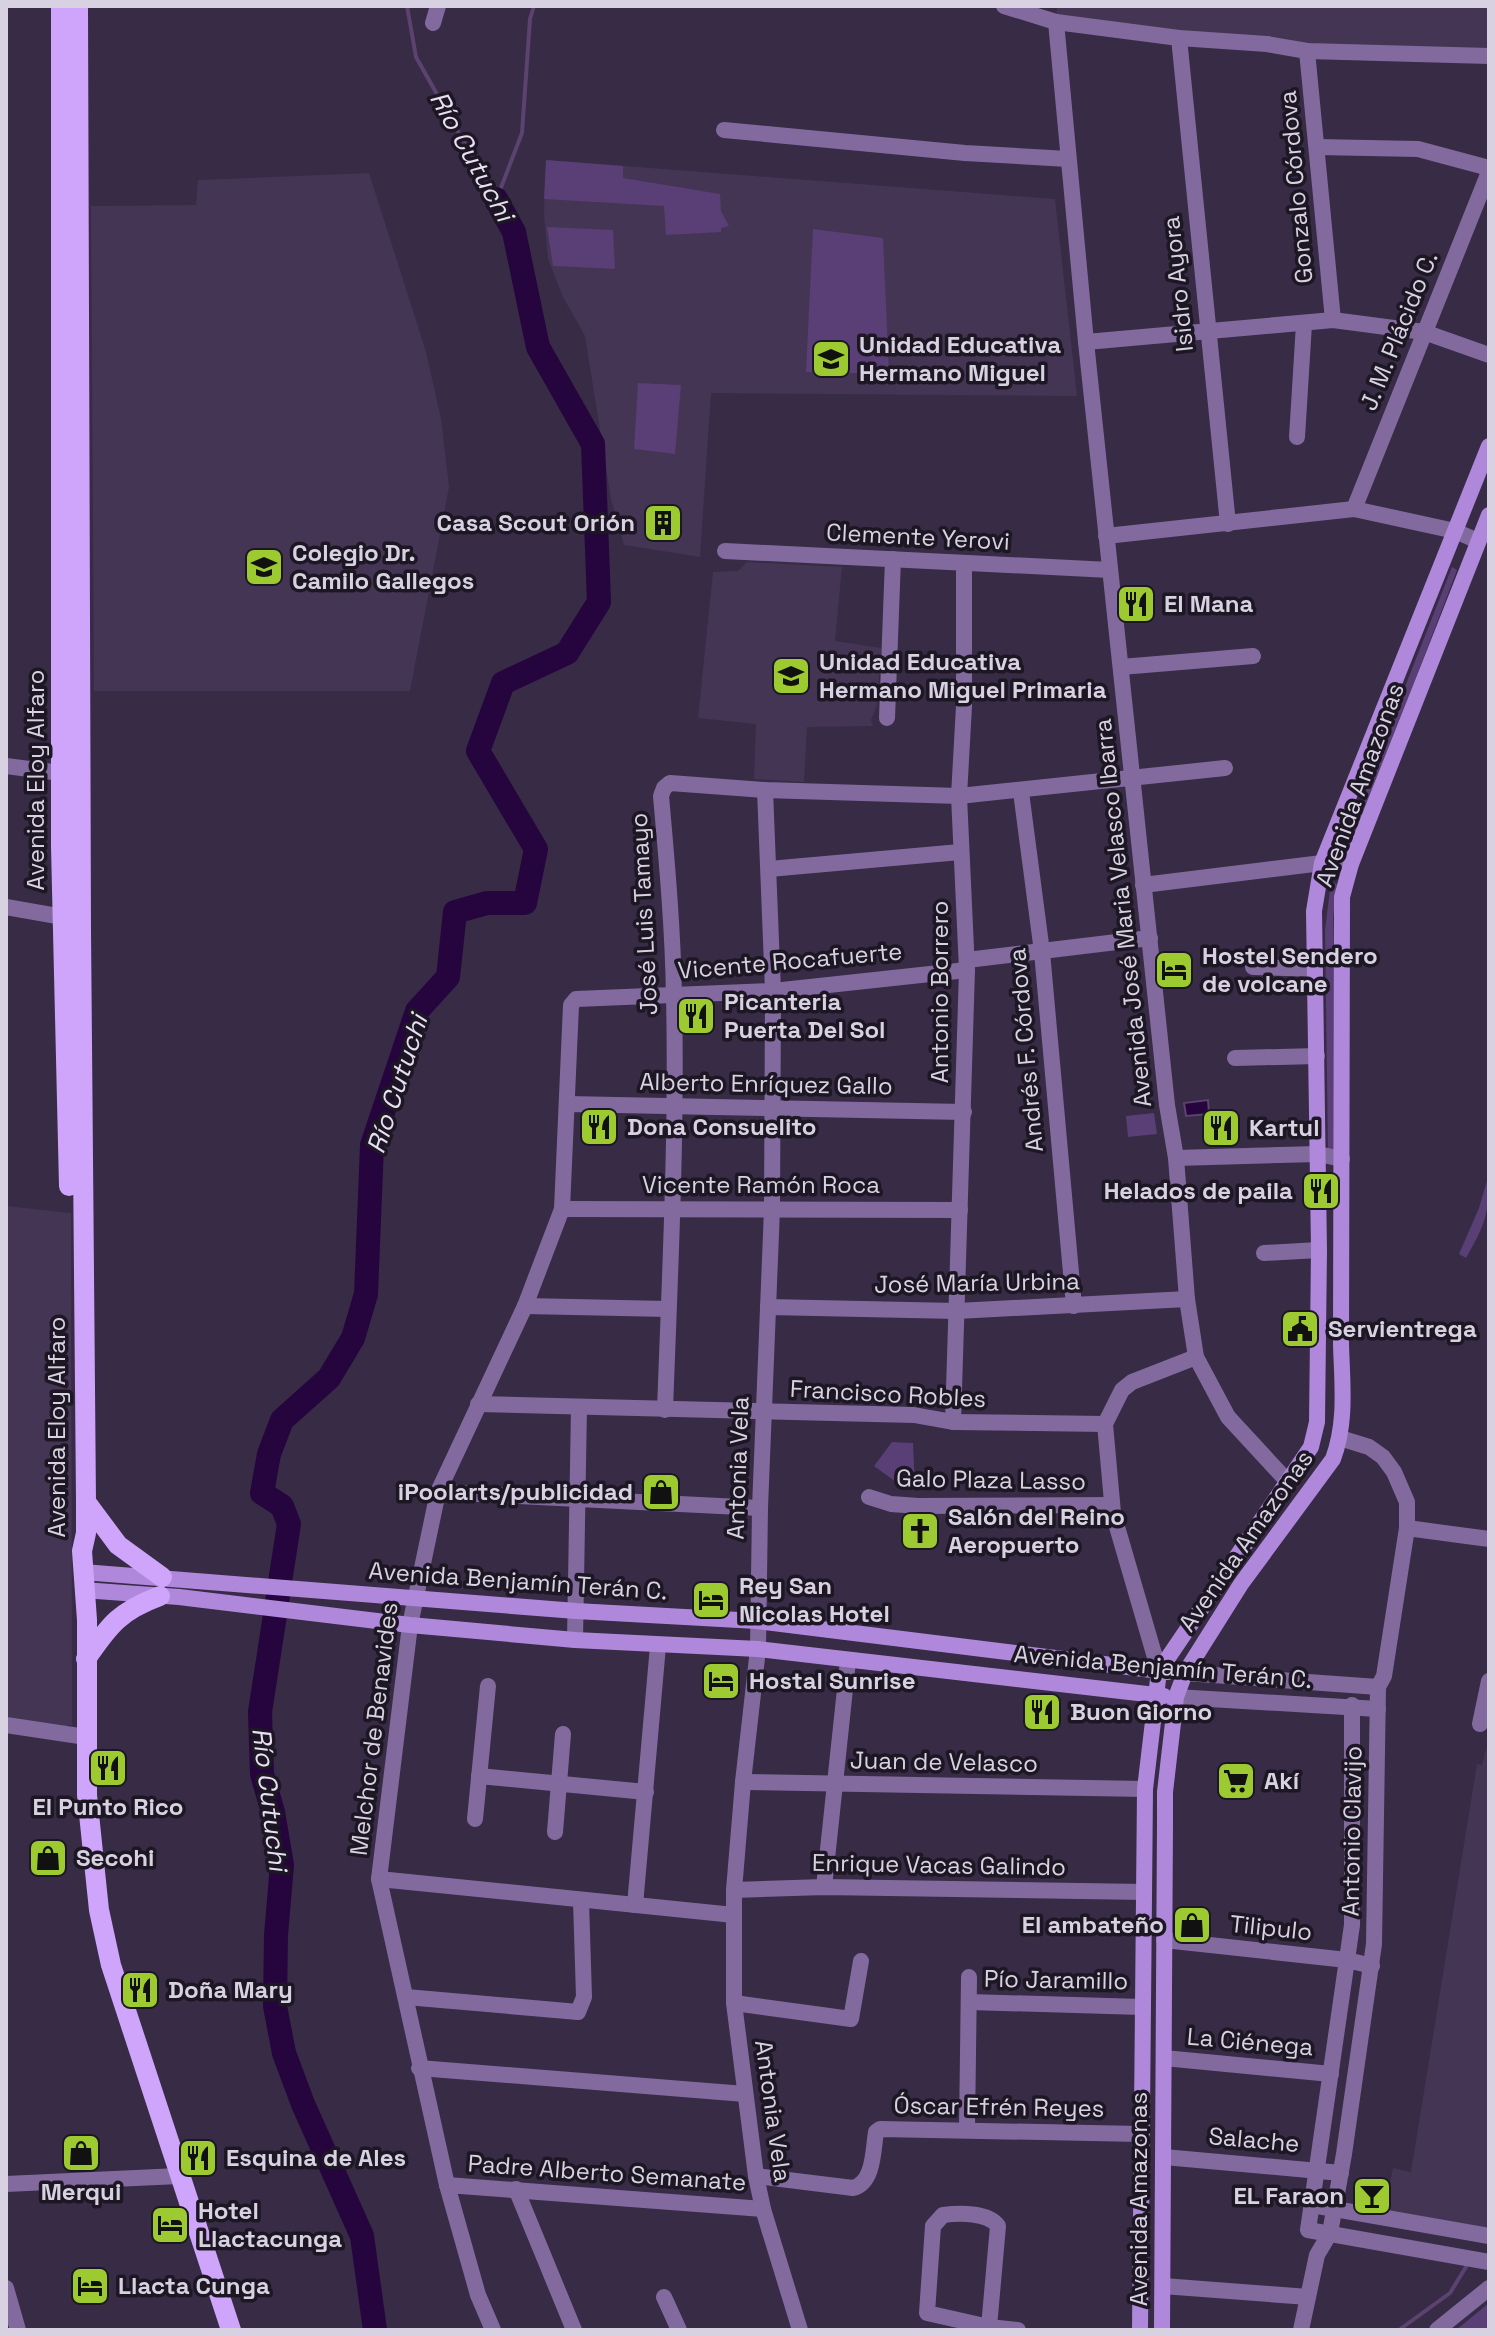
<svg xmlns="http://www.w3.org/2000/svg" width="1495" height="2336" font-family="'Space Grotesk',sans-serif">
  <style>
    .built { fill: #443555 }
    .green { fill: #593f75 }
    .water { fill: #26053e; stroke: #5b426f; stroke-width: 2 }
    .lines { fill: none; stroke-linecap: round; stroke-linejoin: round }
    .stream { stroke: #5b426f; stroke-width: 4 }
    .river { stroke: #26053e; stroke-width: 24 }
    .minor { stroke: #826a9e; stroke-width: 16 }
    .tertiary { stroke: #826a9e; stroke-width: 16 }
    .secondary { stroke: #b088db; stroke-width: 16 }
    .primary { stroke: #cea5fb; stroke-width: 20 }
    .labels { text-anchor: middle; stroke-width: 7; stroke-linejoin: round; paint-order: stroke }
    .street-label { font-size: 24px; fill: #d8d1e2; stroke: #1c1723 }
    .poi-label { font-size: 24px; font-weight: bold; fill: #d8d1e2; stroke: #1c1723; text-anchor: start }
    .water-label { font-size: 26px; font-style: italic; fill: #e8dff5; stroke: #1c1723 }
  </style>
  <rect width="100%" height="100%" fill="#372b46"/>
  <g class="built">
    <path d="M 1057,6 L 1489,6 L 1489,57 L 1307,51 L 1056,22 Z"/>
    <path d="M 546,160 L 1055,199 L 1077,396 L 711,393 L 700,557 L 624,545 L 611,499 L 585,336 L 563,297 L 548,259 L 544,214 Z"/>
    <path d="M 369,173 L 426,352 L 441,419 L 449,487 L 410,691 L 94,691 L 91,206 L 196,205 L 198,180 Z"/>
    <path d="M 747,562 L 842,567 L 835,641 L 881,648 L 877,705 L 871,720 L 873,726 L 807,727 L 804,782 L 754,779 L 756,724 L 698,718 L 713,572 L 738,571 Z"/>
    <path d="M 6,1206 L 71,1213 L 72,1706 L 72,1725 L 59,1727 L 6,1719 Z"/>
    <path d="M 1489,1738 L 1489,2231 L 1384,2211 L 1393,2168 L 1411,2172 L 1477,1764 L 1482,1765 Z"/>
  </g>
  <g class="green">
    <path d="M 546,160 L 623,166 L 623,178 L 720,194 L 721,211 L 729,226 L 721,228 L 721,232 L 666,235 L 664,206 L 544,199 Z"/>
    <path d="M 547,227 L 613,230 L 615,269 L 553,266 Z"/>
    <path d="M 813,229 L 883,238 L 889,374 L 806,372 Z"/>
    <path d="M 638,383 L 681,385 L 675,454 L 634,449 Z"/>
    <path d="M 1452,567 L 1457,570 L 1347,859 L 1339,855 Z"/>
    <path d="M 1331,882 L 1337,884 L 1333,918 L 1338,1154 L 1328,1154 L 1325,930 Z"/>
    <path d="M 1154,1113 L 1157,1134 L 1128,1137 L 1126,1116 Z"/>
    <path d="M 1489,1174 C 1489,1214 1486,1223 1466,1258 L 1459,1254 L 1479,1208 Z"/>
    <path d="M 892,1442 L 913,1443 L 915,1486 L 896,1482 L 874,1466 Z"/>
    <path d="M 1489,2303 L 1489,2330 L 1456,2330 Z"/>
  </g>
  <path class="water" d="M 1208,1100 L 1209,1114 L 1186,1116 L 1184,1103 Z"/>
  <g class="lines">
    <g class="stream">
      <path d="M 407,6 L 416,57 L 496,199"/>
      <path d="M 497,198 L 522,133 L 530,19 L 534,6"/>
      <path d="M 1399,2330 L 1450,2293 L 1469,2262"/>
    </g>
    <path class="river" d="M 375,2330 L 362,2236 L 303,2104 L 284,2053 L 275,2006 L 276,1935 L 282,1865 L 273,1812 L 262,1774 L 260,1712 L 289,1524 L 282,1506 L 262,1493 L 269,1454 L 282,1420 L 329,1378 L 353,1338 L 366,1294 L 372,1145 L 417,1011 L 448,977 L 455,912 L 487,903 L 525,903 L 536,849 L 478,751 L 503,683 L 567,653 L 599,602 L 593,444 L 538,347 L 514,232 L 496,199"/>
    <g class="minor">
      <path d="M 1004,6 L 1056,22 L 1179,38 L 1267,44 L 1307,51 L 1489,56"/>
      <path d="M 1056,22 L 1086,342 L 1167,1105 L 1176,1158 L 1187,1299 L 1196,1357 L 1228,1417 L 1288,1482"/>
      <path d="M 433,23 L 438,6"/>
      <path d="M 1179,38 L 1228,524"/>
      <path d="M 1307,51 L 1333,320"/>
      <path d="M 724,130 L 965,153 L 1068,159"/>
      <path d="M 1317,147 L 1418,149 L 1489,168"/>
      <path d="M 1086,342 L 1333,320 L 1424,332 L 1489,355"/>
      <path d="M 1297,437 L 1304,324"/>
      <path d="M 1354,509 L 1489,172"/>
      <path d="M 1106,536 L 1354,509 L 1455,531 L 1478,541"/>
      <path d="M 725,551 L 1110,570"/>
      <path d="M 1121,667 L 1253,656"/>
      <path d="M 887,718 L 893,559"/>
      <path d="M 6,766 L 61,773"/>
      <path d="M 765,790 L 773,991 L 772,1209 L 760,1508 L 758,1649 L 743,1782 L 734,1890 L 734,2003 L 756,2176 L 763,2209 L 800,2330"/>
      <path d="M 1021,792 L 1042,952 L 1074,1306"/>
      <path d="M 769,869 L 960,852"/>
      <path d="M 1143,885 L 1322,863 L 1351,864"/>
      <path d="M 6,907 L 63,917"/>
      <path d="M 967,960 L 1150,938"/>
      <path d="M 1253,967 L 1315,969"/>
      <path d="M 1235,1058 L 1317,1056"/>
      <path d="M 567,1104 L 964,1112"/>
      <path d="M 1176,1158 L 1318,1154 L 1342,1159"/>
      <path d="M 562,1209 L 960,1210"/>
      <path d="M 1264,1253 L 1319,1250"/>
      <path d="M 525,1306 L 668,1309"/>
      <path d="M 768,1307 L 957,1311 L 1187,1299"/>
      <path d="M 478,1404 L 914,1415 L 953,1422 L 1105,1424"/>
      <path d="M 665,1410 C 670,1272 677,1134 674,997 C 673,930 667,863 661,796 L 664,788 L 670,783 L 765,790 L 959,796 L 1225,768"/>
      <path d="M 953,1422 L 967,970 L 959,796 L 964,706 L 964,563"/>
      <path d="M 1340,1438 L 1369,1447 L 1383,1457 L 1394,1472 L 1407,1502 L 1407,1528 L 1384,1676 L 1378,1687"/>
      <path d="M 438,1492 L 760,1508"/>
      <path d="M 869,1497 L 891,1504 L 918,1506 L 1112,1505"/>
      <path d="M 1407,1528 L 1489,1539"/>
      <path d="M 575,1640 L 579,1407"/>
      <path d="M 1159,1671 L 1113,1513 L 1105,1424 L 1122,1390 L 1132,1382 L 1196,1357"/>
      <path d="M 1480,1724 L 1489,1681"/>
      <path d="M 6,1725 L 86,1737"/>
      <path d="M 479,1776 L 646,1792"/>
      <path d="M 743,1782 L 1145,1789"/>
      <path d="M 475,1819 L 488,1686"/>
      <path d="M 555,1832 L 563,1734"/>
      <path d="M 379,1879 L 734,1915"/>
      <path d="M 824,1887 L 848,1661"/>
      <path d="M 734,1890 L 824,1887 L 1144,1892"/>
      <path d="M 635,1905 L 658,1646"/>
      <path d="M 1164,1940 L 1347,1960 L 1372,1966"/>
      <path d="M 406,1997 L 578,2012 L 584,1997 L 581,1901"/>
      <path d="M 969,2002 L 1142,2007"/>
      <path d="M 734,2003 L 851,2019 L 861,1961"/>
      <path d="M 1164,2058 L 1331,2074"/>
      <path d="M 419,2068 L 745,2094"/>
      <path d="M 967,2129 L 969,1977"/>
      <path d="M 1164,2157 L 1341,2173"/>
      <path d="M 756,2176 L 853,2188 C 874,2183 873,2150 876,2132 L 880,2129 L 1141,2134"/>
      <path d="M 6,2184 L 179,2176"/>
      <path d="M 447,2185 L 763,2209"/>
      <path d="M 516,2189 L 574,2330"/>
      <path d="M 1163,2286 L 1308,2297"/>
      <path d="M 664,2297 L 679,2330"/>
      <path d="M 989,2327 L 998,2226 C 988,2212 959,2213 943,2215 L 933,2226 L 927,2313 L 989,2327 L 1018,2330"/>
      <path d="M 493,2330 L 478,2295 L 447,2185 L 379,1879 L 410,1625 L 438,1492 L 525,1306 L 562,1209 L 571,1005 L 576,999 L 773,991 L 967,970"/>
      <path d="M 1301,2330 L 1317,2255 L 1330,2233"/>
      <path d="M 1437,2330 L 1489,2288"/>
    </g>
    <g class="tertiary">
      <path d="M 1185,1673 L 1378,1687 L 1374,1944 L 1344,2154 L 1330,2233"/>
      <path d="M 1176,1697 L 1378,1709"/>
      <path d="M 1352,1705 L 1352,1925 L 1308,2230 L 1489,2262"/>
      <path d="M 1312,2205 L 1489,2236"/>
      <path d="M 6,2288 L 18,2330"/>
    </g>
    <g class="secondary">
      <path d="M 83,1572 L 576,1611 L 757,1621 L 1168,1672"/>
      <path d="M 83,1590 L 179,1597 L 410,1625 L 575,1640 L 758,1649 L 1164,1696"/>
      <path d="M 1140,2330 L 1145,1789 L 1159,1671 L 1311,1447 L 1317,1422 L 1319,1250 L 1314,911 L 1322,863 L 1489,446"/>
      <path d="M 1162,2330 L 1165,1822 L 1165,1792 L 1176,1697 L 1185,1673 L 1241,1584 L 1333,1459 C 1347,1421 1342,1383 1341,1344 L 1342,897 L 1351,864 L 1489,515"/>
    </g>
    <g class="primary">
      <path d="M 61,6 L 61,846 L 69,1186"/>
      <path d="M 78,6 L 81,930 L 86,1502 L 86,1533 L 82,1551 L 87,1620 L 87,1795 L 99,1910 L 111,1965 L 231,2330"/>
      <path d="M 86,1502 L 118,1545 L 162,1577"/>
      <path d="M 86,1659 C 110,1624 120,1611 160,1596"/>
    </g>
  </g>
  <defs>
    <symbol id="school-square" viewBox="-11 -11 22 22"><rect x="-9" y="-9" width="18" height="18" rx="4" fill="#9dca31" stroke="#1c1723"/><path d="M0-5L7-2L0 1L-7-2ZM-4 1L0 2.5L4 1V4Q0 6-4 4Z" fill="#111"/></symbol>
    <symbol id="building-square" viewBox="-11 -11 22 22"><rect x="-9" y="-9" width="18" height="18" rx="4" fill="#9dca31" stroke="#1c1723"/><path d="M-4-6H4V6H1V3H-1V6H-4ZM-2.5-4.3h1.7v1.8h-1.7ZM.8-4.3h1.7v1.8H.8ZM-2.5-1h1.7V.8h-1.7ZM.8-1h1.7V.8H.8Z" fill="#111"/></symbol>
    <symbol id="restaurant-square" viewBox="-11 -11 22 22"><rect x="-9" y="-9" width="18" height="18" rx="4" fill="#9dca31" stroke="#1c1723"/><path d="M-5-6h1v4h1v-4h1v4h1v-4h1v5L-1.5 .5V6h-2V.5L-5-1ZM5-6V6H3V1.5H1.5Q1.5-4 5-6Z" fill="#111"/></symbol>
    <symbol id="hotel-square" viewBox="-11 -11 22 22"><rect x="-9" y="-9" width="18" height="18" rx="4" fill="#9dca31" stroke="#1c1723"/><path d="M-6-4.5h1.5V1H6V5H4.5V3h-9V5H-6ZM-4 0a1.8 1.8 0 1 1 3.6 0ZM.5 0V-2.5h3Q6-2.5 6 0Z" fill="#111"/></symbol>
    <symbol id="civic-square" viewBox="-11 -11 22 22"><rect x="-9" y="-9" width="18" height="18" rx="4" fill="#9dca31" stroke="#1c1723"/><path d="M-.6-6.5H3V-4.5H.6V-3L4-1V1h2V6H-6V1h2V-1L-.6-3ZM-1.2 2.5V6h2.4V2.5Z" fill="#111"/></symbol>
    <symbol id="shop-square" viewBox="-11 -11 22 22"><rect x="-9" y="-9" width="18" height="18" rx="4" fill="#9dca31" stroke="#1c1723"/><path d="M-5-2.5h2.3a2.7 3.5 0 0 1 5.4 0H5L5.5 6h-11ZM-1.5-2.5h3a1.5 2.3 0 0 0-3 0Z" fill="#111"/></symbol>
    <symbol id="church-square" viewBox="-11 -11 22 22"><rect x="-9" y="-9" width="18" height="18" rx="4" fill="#9dca31" stroke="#1c1723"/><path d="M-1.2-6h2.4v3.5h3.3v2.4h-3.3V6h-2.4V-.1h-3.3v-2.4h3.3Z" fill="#111"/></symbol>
    <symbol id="supermarket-square" viewBox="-11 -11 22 22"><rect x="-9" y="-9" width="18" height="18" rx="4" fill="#9dca31" stroke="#1c1723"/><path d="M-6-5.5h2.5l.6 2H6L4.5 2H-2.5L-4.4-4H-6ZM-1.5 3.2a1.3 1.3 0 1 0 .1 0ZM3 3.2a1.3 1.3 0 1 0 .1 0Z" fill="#111"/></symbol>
    <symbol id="bar-square" viewBox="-11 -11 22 22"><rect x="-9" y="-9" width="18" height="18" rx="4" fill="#9dca31" stroke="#1c1723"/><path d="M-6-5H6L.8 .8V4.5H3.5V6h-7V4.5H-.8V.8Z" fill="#111"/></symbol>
  </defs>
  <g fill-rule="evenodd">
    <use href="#school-square" x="809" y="337" width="44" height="44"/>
    <use href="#building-square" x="641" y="501" width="44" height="44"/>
    <use href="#school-square" x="242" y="545" width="44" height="44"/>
    <use href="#restaurant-square" x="1114" y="582" width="44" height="44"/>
    <use href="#school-square" x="769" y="654" width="44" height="44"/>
    <use href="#hotel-square" x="1152" y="948" width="44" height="44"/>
    <use href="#restaurant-square" x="674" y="994" width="44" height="44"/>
    <use href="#restaurant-square" x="577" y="1105" width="44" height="44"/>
    <use href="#restaurant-square" x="1199" y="1106" width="44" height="44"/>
    <use href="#restaurant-square" x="1299" y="1169" width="44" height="44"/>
    <use href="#civic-square" x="1278" y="1307" width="44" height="44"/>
    <use href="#shop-square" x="639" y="1470" width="44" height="44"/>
    <use href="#church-square" x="898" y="1509" width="44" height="44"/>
    <use href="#hotel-square" x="689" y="1578" width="44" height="44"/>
    <use href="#hotel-square" x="699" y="1659" width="44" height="44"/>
    <use href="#restaurant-square" x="1020" y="1690" width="44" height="44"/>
    <use href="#restaurant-square" x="86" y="1746" width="44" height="44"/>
    <use href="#supermarket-square" x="1214" y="1759" width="44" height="44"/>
    <use href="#shop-square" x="26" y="1836" width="44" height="44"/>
    <use href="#shop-square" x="1170" y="1903" width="44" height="44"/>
    <use href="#restaurant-square" x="118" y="1968" width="44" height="44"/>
    <use href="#shop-square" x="59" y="2131" width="44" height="44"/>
    <use href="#restaurant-square" x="176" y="2136" width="44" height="44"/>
    <use href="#bar-square" x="1350" y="2174" width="44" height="44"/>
    <use href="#hotel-square" x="148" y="2203" width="44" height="44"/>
    <use href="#hotel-square" x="68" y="2264" width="44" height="44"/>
  </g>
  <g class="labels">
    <g class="street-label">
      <text transform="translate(1296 187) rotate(-95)" y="8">Gonzalo Córdova</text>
      <text transform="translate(1178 284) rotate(-96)" y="8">Isidro Ayora</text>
      <text transform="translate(1399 331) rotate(-68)" y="8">J. M. Plácido C.</text>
      <text transform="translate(918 537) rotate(3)" y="8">Clemente Yerovi</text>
      <text transform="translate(36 780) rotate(-90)" y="8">Avenida Eloy Alfaro</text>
      <text transform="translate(1360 785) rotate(-70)" y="8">Avenida Amazonas</text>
      <text transform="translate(1123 913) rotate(-96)" y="8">Avenida José Maria Velasco Ibarra</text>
      <text transform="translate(644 914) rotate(-93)" y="8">José Luis Tamayo</text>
      <text transform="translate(790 961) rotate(-5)" y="8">Vicente Rocafuerte</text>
      <text transform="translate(940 992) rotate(-90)" y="8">Antonio Borrero</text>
      <text transform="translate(1026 1050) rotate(-95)" y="8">Andrés F. Córdova</text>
      <text transform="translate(766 1084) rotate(1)" y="8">Alberto Enríquez Gallo</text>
      <text x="761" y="1193">Vicente Ramón Roca</text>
      <text transform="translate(977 1283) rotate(-1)" y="8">José María Urbina</text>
      <text transform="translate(888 1394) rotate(3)" y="8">Francisco Robles</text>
      <text transform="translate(57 1427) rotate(-90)" y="8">Avenida Eloy Alfaro</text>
      <text transform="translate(738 1468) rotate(-88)" y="8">Antonia Vela</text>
      <text transform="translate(991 1480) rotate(1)" y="8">Galo Plaza Lasso</text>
      <text transform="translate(1246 1541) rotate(-55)" y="8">Avenida Amazonas</text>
      <text transform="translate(518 1581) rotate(4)" y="8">Avenida Benjamín Terán C.</text>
      <text transform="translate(1163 1667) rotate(5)" y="8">Avenida Benjamín Terán C.</text>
      <text transform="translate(374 1729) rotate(-83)" y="8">Melchor de Benavides</text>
      <text transform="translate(944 1762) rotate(1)" y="8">Juan de Velasco</text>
      <text transform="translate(1352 1831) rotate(-89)" y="8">Antonio Clavijo</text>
      <text transform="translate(939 1865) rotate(1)" y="8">Enrique Vacas Galindo</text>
      <text transform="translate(1271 1928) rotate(6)" y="8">Tilipulo</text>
      <text transform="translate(1056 1980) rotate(1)" y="8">Pío Jaramillo</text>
      <text transform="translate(1250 2042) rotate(5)" y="8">La Ciénega</text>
      <text transform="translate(999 2107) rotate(1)" y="8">Óscar Efrén Reyes</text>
      <text transform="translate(773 2111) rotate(82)" y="8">Antonia Vela</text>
      <text transform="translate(1254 2140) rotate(5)" y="8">Salache</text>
      <text transform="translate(607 2173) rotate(4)" y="8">Padre Alberto Semanate</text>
      <text transform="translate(1139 2199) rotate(-90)" y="8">Avenida Amazonas</text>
    </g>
    <g class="poi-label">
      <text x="859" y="353">Unidad Educativa<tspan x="859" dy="28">Hermano Miguel</tspan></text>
      <text x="635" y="531" text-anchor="end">Casa Scout Orión</text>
      <text x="292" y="561">Colegio Dr.<tspan x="292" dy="28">Camilo Gallegos</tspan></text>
      <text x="1164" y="612">El Mana</text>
      <text x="819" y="670">Unidad Educativa<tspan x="819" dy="28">Hermano Miguel Primaria</tspan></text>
      <text x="1202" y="964">Hostel Sendero<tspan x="1202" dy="28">de volcane</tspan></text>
      <text x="724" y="1010">Picanteria<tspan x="724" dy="28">Puerta Del Sol</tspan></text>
      <text x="627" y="1135">Dona Consuelito</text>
      <text x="1249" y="1136">Kartul</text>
      <text x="1293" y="1199" text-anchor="end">Helados de paila</text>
      <text x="1328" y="1337">Servientrega</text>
      <text x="633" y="1500" text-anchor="end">iPoolarts/publicidad</text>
      <text x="948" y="1525">Salón del Reino<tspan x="948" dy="28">Aeropuerto</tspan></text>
      <text x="739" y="1594">Rey San<tspan x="739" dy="28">Nicolas Hotel</tspan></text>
      <text x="749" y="1689">Hostal Sunrise</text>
      <text x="1070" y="1720">Buon Giorno</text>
      <text x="1264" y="1789">Akí</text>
      <text x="108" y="1815" text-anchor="middle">El Punto Rico</text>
      <text x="76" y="1866">Secohi</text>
      <text x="1164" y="1933" text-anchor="end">El ambateño</text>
      <text x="168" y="1998">Doña Mary</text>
      <text x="226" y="2166">Esquina de Ales</text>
      <text x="81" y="2200" text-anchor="middle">Merqui</text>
      <text x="1344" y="2204" text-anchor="end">EL Faraon</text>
      <text x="198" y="2219">Hotel<tspan x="198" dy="28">Llactacunga</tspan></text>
      <text x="118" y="2294">Llacta Cunga</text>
    </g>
    <g class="water-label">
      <text transform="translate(472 156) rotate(61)" y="9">Río Cutuchi</text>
      <text transform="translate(397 1084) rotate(-72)" y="9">Río Cutuchi</text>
      <text transform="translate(270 1799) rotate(83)" y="9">Río Cutuchi</text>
    </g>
  </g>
  <rect width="1495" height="2336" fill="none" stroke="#d8d1e2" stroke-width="16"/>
</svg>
